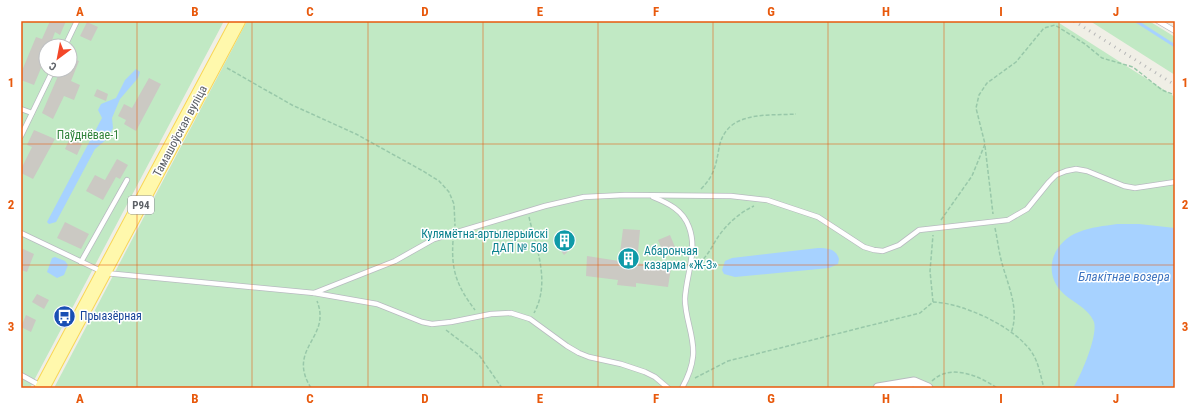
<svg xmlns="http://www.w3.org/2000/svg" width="1196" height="409" font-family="'Roboto Condensed',sans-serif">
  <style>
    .green { fill: #c1e9c4; fill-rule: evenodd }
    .water { fill: #a7d2ff }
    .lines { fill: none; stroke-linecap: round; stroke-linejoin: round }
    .stream { stroke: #a7d2ff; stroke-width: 3 }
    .building { fill: #cbc9c3 }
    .lane-casing { stroke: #b8bbc0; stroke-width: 6 }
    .street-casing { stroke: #b8bbc0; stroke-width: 11 }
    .primary-casing { stroke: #f9d756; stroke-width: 16 }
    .path { stroke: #98c8a9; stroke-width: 1.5; stroke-dasharray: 4 2; stroke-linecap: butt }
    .lane { stroke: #fff; stroke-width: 4.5 }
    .street { stroke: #fff; stroke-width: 9 }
    .primary { stroke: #fff8ac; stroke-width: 14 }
    .rail { stroke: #b7b8b8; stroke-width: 3; stroke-dasharray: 1 5; stroke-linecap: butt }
    .grid { fill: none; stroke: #e8590c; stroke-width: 1; stroke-opacity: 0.55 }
    .labels { text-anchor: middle; stroke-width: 3; stroke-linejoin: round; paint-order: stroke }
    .shield { fill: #fff; stroke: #8e9095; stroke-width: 1 }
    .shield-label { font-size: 11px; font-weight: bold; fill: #5d6167 }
    .street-label { font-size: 12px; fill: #5d6167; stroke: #fff }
    .park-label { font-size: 12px; fill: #30833a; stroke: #fff }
    .culture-label { font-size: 12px; fill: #0d838f; stroke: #fff; text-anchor: end }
    .transit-label { font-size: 12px; fill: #164399; stroke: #fff; text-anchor: start }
    .water-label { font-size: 13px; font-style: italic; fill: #4076c1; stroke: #fff }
    .neatline { fill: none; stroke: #e8590c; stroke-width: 1.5 }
    .grid-label { font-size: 13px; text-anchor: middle; font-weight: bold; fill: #e8590c }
  </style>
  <rect width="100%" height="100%" fill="#f0efe6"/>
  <g class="green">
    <path d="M 21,21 L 224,21 L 30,388 L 21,388 ZM 46,46 L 70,46 L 70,70 L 46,70 Z"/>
    <path d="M 247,21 L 1056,21 L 1175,97 L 1175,388 L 54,388 Z"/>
    <path d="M 1090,21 L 1149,21 L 1175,37 L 1175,75 Z"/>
  </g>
  <g class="water">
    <path d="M 136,69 L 140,72 L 138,78 L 120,99 L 112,118 L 113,128 L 107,139 L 95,149 L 56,222 L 49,224 L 47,222 L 102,118 L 98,110 L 101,104 L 116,98 L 125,80 Z"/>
    <path d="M 1117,224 L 1139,224 L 1175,228 L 1175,388 L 1073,388 C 1081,376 1098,336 1094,322 C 1088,307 1071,302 1061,291 C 1042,270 1054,241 1079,232 C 1091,227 1104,226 1117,224 Z"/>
    <path d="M 818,248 C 828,248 836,249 839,259 L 838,264 L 829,268 L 735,277 L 724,274 L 722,270 L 725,261 L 732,258 Z"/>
    <path d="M 55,257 L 65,261 L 68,265 L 64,275 L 57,278 L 47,272 L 52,258 Z"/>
  </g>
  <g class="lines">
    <path class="stream" d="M 1136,21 L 1175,46"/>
  </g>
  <g class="building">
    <path d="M 50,21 L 66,21 L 60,35 L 55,32 L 50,46 L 46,46 L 46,56 L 34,85 L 21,80 L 21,73 L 36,37 L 42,39 Z"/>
    <path d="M 87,22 L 98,27 L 91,41 L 80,36 Z"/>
    <path d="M 70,58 L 79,61 L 71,81 L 80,85 L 74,100 L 64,96 L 53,119 L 42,113 L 58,76 L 61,77 L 64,70 L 70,70 Z"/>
    <path d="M 149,78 L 161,84 L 136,131 L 124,124 L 126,120 L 118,116 L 124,104 L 132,108 Z"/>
    <path d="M 97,89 L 108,94 L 106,101 L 94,96 Z"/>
    <path d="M 34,130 L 55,139 L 33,179 L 21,173 L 21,169 L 32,147 L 27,145 Z"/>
    <path d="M 70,138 L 82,144 L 77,155 L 65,149 Z"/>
    <path d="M 117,159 L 128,165 L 120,179 L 116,177 L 103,200 L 86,191 L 95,175 L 105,180 Z"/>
    <path d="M 65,222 L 89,234 L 81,249 L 57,238 Z"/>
    <path d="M 623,229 L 640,230 L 637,263 L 671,268 L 668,287 L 636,283 L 636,287 L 617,285 L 618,280 L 586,276 L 587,256 L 619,261 Z"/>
    <path d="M 670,235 L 675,247 L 663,252 L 658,240 Z"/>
    <path d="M 564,236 L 574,246 L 564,255 L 556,244 Z"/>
    <path d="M 21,248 L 34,254 L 27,272 L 21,270 Z"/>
    <path d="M 37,294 L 49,300 L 44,309 L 32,302 Z"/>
    <path d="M 26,315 L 36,320 L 31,332 L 21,327 Z"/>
  </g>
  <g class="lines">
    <defs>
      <g id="lane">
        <path d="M 1158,21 L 1175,31"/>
        <path d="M 65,46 L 77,21"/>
        <path d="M 21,109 L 32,113"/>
        <path d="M 21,136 L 53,70"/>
        <path d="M 653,197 C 668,203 683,210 689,227 C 698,251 686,275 685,299 C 685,319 695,337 693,356 C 692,367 687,379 682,388"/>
        <path d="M 21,233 L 105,273 L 314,293 L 377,304 L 422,322 L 432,324 L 451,322 L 491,314 L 511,313 L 530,319 L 567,346 L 579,353 L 589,357 L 621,364 L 645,372 L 655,377 L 668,388"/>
        <path d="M 81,262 L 127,180"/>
        <path d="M 314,293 L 395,261 L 434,239 L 545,206 L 584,197 L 625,195 L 731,196 L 767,200 L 818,217 L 864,247 L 874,250 L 883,251 L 899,245 L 919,230 L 1008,220 L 1027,209 L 1049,182 L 1056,175 L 1066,171 L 1076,169 L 1087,171 L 1124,186 L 1135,188 L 1175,182"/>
        <path d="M 21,375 L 41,386"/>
      </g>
      <path id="street" d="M 878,388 L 914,382 L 928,388"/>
      <path id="primary" d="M 42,388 L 238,21"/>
    </defs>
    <use href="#lane" class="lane-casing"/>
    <use href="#street" class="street-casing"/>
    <use href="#primary" class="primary-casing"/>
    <g class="path">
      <path d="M 227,68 L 292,105 L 356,134 L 423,171 L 439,181 L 449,192 L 454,204 L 455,226"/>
      <path d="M 985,146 L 993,214"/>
      <path d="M 701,189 C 714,176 716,165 719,148 C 726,110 767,116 796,114"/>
      <path d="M 529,217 C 536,248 551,282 534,313"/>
      <path d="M 941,220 L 972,176 L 985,144 L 976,108 L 979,95 L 987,83 L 1016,62 L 1044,28 L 1055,25 L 1085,44 L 1102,58 L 1133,67 L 1162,90 L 1175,95"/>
      <path d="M 995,228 C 997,237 998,246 1000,255 C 1005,280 1021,307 1011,333"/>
      <path d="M 453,241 C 451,271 457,286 475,310"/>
      <path d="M 699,263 C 708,256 712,246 718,237 C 727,224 739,213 754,206"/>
      <path d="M 933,302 C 963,303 1019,328 1034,356 C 1039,365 1041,378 1044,388"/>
      <path d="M 446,330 L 479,355 L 502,388"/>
      <path d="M 695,378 L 728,361 L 920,313 L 933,302 L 930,271 L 933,235"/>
      <path d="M 932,381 C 950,363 980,376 997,388"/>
      <path d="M 311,388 C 286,348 332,338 317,301"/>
    </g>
    <use href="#lane" class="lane"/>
    <use href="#street" class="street"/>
    <use href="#primary" class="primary"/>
    <path class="rail" d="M 1074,21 L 1175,85"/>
  </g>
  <path class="grid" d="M 137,21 L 137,388M 252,21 L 252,388M 368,21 L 368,388M 483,21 L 483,388M 598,21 L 598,388M 713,21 L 713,388M 828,21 L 828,388M 944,21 L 944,388M 1059,21 L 1059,388M 21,144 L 1175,144M 21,265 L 1175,265"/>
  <defs>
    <symbol id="building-disc" viewBox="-11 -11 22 22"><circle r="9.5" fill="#0f9aa8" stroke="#fff"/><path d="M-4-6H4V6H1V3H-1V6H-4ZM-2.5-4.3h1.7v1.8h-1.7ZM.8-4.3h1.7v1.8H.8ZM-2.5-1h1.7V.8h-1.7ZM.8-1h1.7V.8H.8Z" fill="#fff"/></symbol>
    <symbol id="bus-disc" viewBox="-11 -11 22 22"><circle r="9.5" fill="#1a4fb4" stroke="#fff"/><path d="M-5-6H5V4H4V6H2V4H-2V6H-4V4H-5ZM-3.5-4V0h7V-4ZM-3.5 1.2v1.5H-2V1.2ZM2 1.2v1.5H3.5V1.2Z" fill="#fff"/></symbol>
  </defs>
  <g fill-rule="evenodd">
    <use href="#building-disc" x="552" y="228" width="25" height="25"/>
    <use href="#building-disc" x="616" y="246" width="25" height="25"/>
    <use href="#bus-disc" x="52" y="304" width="25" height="25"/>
  </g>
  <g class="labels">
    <rect class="shield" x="128" y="196" width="26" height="18" rx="3"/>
    <g class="shield-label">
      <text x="141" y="209">Р94</text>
    </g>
    <g class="street-label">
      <text transform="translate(180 131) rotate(-62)" y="4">Тамашоўская вуліца</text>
    </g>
    <g class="park-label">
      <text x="88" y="139">Паўднёвае-1</text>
    </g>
    <g class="culture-label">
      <text x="548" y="238">Кулямётна-артылерыйскі<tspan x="548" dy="14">ДАП № 508</tspan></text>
      <text x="644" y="255" text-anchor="start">Абарончая<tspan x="644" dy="14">казарма «Ж-З»</tspan></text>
    </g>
    <g class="transit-label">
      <text x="80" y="320">Прыазёрная</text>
    </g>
    <g class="water-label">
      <text x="1124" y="281">Блакітнае возера</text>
    </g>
  </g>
  <rect width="1196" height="409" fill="none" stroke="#ffffff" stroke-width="44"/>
  <g transform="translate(58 58) rotate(212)"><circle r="19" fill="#ffffff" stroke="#bec0c2"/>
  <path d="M0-3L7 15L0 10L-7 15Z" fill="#f34729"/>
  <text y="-6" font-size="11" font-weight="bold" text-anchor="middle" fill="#5d6167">С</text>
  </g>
  <rect x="22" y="22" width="1152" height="365" class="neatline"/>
  <g class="grid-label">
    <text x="80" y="16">A</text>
    <text x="195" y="16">B</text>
    <text x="310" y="16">C</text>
    <text x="425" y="16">D</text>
    <text x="540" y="16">E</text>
    <text x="656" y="16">F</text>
    <text x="771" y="16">G</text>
    <text x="886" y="16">H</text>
    <text x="1001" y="16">I</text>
    <text x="1116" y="16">J</text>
    <text x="11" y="87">1</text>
    <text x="1185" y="87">1</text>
    <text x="11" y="209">2</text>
    <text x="1185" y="209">2</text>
    <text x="11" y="331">3</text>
    <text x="1185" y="331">3</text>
    <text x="80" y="403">A</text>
    <text x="195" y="403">B</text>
    <text x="310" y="403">C</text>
    <text x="425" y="403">D</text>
    <text x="540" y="403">E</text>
    <text x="656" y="403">F</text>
    <text x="771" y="403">G</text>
    <text x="886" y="403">H</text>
    <text x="1001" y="403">I</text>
    <text x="1116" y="403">J</text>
  </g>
</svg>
